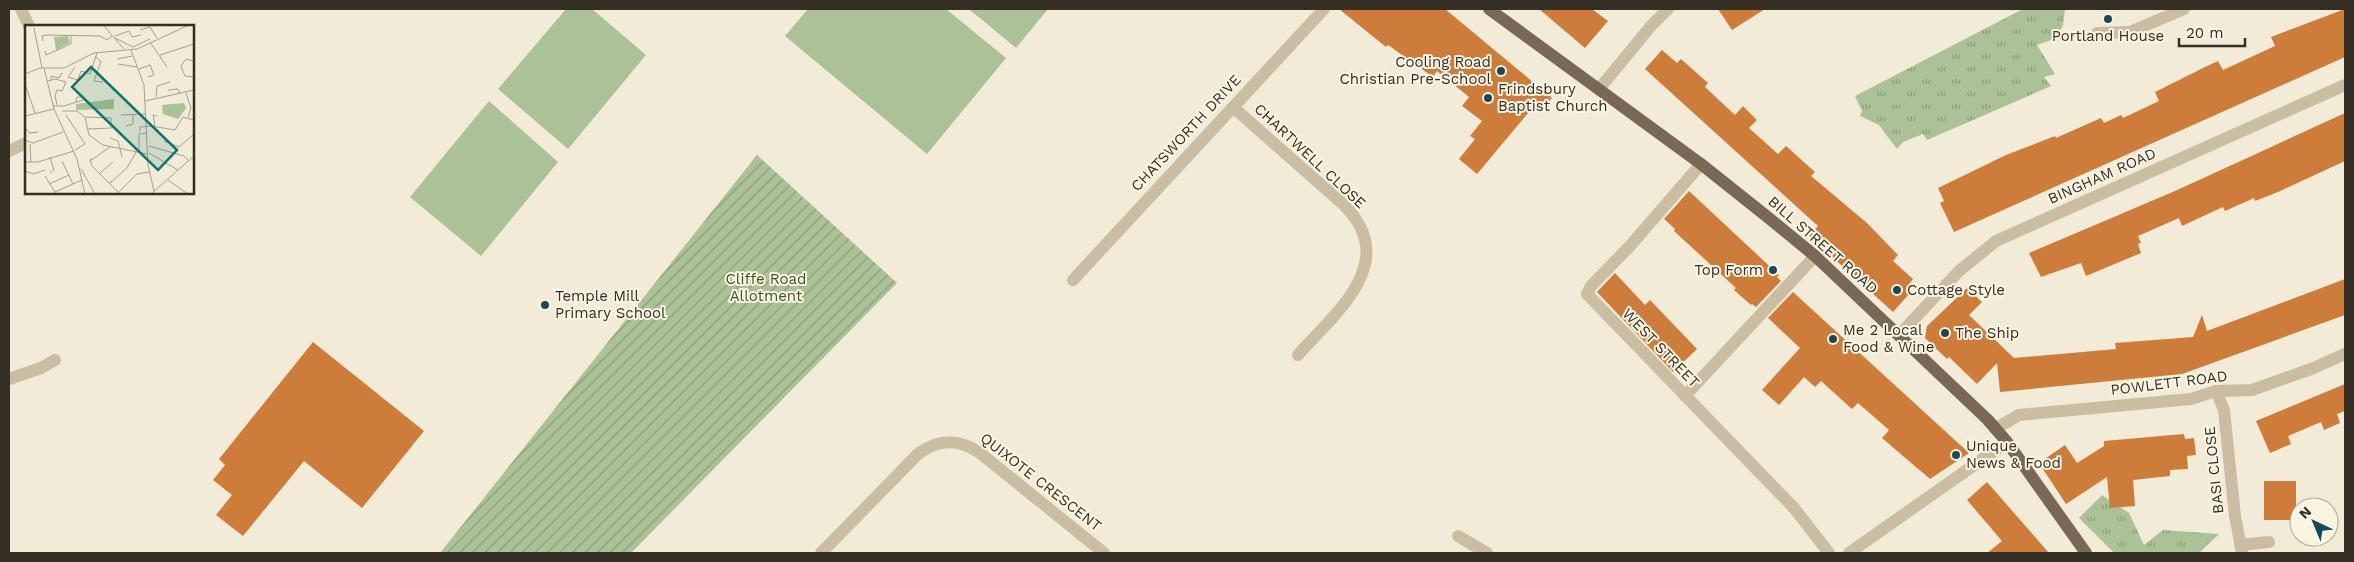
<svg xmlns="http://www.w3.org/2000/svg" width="2354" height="562" font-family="'Work Sans',sans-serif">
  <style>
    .grass { fill: url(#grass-tufts) }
    .garden { fill: url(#garden-furrows) }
    .pitch { fill: #aac296 }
    .building { fill: #ce7c3a }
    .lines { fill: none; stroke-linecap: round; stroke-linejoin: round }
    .minor { stroke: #cbbda2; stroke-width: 12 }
    .major { stroke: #786855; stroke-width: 12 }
    .poi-dot { fill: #184859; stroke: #faf4e3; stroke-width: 2 }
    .labels { text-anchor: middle; stroke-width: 4; stroke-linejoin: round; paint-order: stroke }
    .poi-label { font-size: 15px; fill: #352e25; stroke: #faf4e3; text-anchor: start }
    .street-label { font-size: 15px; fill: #352e25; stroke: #faf4e3 }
    .park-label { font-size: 15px; fill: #3b5527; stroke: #faf4e3 }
    .inset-road { fill: none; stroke: #a69f90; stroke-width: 1 }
    .view { fill: #0f766e; fill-opacity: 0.15; stroke: #0f766e; stroke-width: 2.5 }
    .inset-edge { fill: none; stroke: #352e25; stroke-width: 2.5 }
  </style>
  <defs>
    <pattern id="grass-tufts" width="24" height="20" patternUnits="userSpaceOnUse" patternTransform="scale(1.25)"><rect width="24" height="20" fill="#aac296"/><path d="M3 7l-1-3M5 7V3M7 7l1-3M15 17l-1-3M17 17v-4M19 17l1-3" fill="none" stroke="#8b9e7a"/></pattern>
    <pattern id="garden-furrows" width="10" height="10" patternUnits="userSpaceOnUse" patternTransform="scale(1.25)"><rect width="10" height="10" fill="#aac296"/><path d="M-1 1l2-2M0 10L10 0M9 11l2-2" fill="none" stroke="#8b9e7a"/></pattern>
  </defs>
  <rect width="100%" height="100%" fill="#f2ebd7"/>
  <g class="grass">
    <path d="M 2023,9 L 2065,9 L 2063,25 L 2057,38 L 2037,45 L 2055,74 L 2044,77 L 2051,86 L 1927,140 L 1923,134 L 1903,142 L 1897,149 L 1879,125 L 1860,116 L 1862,111 L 1855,96 Z"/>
    <path d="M 2102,495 L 2129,513 L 2144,545 L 2163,530 L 2219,534 L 2199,553 L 2114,553 L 2079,518 Z"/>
  </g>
  <path class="garden" d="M 757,155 L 897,283 L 631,553 L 440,553 Z"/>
  <g class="pitch">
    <path d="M 566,9 L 592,9 L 646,55 L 568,149 L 498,89 Z"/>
    <path d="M 808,9 L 946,9 L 1006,58 L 927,154 L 785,36 Z"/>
    <path d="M 969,9 L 1048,9 L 1016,48 Z"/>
    <path d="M 489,101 L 558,162 L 481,256 L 410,197 Z"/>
  </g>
  <g class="building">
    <path d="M 1339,9 L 1445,9 L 1552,98 L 1540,113 L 1533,107 L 1477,174 L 1459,159 L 1475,139 L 1470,136 L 1482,121 L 1462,106 L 1469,97 L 1437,71 L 1433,77 L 1388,45 L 1386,47 Z"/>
    <path d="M 1539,9 L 1592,9 L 1608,21 L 1585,48 Z"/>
    <path d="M 1718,9 L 1765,9 L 1732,30 Z"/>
    <path d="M 2345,9 L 2345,57 L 1954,232 L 1940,203 L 1944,201 L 1938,188 L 2006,155 L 2055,136 L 2056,138 L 2101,118 L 2104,123 L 2121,115 L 2123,118 L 2159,101 L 2155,92 L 2201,69 L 2218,61 L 2223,70 L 2275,46 L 2271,37 Z"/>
    <path d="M 1662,50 L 1677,63 L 1681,59 L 1708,83 L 1705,87 L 1735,115 L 1743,106 L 1757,120 L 1749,128 L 1778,154 L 1786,146 L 1815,172 L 1811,176 L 1867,223 L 1898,255 L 1893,261 L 1913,279 L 1906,288 L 1911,292 L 1893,312 L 1809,236 L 1818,226 L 1645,69 Z"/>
    <path d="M 2345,113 L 2345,161 L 2278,192 L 2255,201 L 2254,198 L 2225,211 L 2223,207 L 2182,226 L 2179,218 L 2138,236 L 2141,243 L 2138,244 L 2141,253 L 2086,276 L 2081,263 L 2041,277 L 2029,253 L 2175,191 Z"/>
    <path d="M 1689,191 L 1779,275 L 1777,277 L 1781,281 L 1756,307 L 1752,304 L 1751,305 L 1734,290 L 1736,288 L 1674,231 L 1675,229 L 1664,219 Z"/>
    <path d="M 1615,273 L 1645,305 L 1650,300 L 1697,349 L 1673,372 L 1597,292 Z"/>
    <path d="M 2345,279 L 2345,315 L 2182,374 L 2000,392 L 1997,363 L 1977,384 L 1949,357 L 1947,359 L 1925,338 L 1927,326 L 1967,288 L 1982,302 L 1969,315 L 2014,358 L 2116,349 L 2115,343 L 2193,337 L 2202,315 L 2207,331 Z"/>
    <path d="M 1793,292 L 1969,453 L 1930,479 L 1882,438 L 1889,430 L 1858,403 L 1852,409 L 1821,381 L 1815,387 L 1804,377 L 1779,405 L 1762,390 L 1800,348 L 1768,318 Z"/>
    <path d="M 313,342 L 424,431 L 362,508 L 304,461 L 243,536 L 216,515 L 232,495 L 213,480 L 225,465 L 219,459 Z"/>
    <path d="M 2345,384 L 2345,411 L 2337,414 L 2340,423 L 2324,430 L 2321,422 L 2288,436 L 2291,444 L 2270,453 L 2256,421 Z"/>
    <path d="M 2184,434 L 2185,439 L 2194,438 L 2196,455 L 2187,456 L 2188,469 L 2170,470 L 2170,476 L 2133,480 L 2135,506 L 2110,508 L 2107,477 L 2066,504 L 2039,463 L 2065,445 L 2077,463 L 2104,446 L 2104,441 Z"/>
    <rect x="2264" y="481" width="32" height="39"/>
    <path d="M 1987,482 L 2049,553 L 1987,553 L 2002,541 L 1967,500 Z"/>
  </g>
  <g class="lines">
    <g class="minor">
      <path d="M 21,9 L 29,26"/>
      <path d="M 2097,33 L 2130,32 L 2184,9"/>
      <path d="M 1599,89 L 1651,26 L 1668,9"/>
      <path d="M 1233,107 L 1344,205 C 1401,262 1336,312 1298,355"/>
      <path d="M 9,151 L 26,143"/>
      <path d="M 1701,164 L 1629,247 L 1591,286 L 1587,294 L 1794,508 L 1829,553"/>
      <path d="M 1073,280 L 1324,9"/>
      <path d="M 1899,335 L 1959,271 L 1996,241 L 2345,85"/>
      <path d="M 9,379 L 41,368 L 55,360"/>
      <path d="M 2216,391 L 2224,410 L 2235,516 L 2242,553"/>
      <path d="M 1685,396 L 1815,256"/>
      <path d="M 1995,429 L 2019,415 L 2191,399 L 2216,391 L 2252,390 L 2311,369 L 2345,354"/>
      <path d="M 1458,536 L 1487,553"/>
      <path d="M 2240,545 L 2269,542"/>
      <path d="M 821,553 L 918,454 C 938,439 958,438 980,453 L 1104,553"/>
      <path d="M 1849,553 L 2007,442"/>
    </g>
    <path class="major" d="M 1489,9 L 1701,164 L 1770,219 L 1815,256 L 1988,420 L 2007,442 L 2086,553"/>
  </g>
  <g class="poi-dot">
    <circle cx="2108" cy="19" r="5"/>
    <circle cx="1501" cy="71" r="5"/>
    <circle cx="1488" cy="98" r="5"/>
    <circle cx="1773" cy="270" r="5"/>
    <circle cx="1897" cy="290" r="5"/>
    <circle cx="545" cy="305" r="5"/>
    <circle cx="1945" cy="333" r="5"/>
    <circle cx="1833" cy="339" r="5"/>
    <circle cx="1956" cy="455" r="5"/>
  </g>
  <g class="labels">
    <g class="poi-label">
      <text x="2108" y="41" text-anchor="middle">Portland House</text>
      <text x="1491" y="67" text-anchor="end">Cooling Road<tspan x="1491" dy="17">Christian Pre-School</tspan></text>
      <text x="1498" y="94">Frindsbury<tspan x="1498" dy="17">Baptist Church</tspan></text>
      <text x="1763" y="275" text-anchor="end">Top Form</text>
      <text x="1907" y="295">Cottage Style</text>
      <text x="555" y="301">Temple Mill<tspan x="555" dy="17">Primary School</tspan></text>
      <text x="1843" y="335">Me 2 Local<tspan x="1843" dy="17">Food &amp; Wine</tspan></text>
      <text x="1955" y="338">The Ship</text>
      <text x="1966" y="451">Unique<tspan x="1966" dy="17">News &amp; Food</tspan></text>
    </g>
    <g class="street-label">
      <text transform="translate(1186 133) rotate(-47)" y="5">CHATSWORTH DRIVE</text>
      <text transform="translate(1310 156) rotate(43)" y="5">CHARTWELL CLOSE</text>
      <text transform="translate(2102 176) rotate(-24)" y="5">BINGHAM ROAD</text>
      <text transform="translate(1823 245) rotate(41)" y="5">BILL STREET ROAD</text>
      <text transform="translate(1661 348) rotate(46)" y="5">WEST STREET</text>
      <text transform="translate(2169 383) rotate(-7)" y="5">POWLETT ROAD</text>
      <text transform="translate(2214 470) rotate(-96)" y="5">BASI CLOSE</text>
      <text transform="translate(1041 482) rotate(38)" y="5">QUIXOTE CRESCENT</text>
    </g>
    <g class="park-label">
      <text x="766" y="284">Cliffe Road<tspan x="766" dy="17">Allotment</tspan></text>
    </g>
  </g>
  <g transform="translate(25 25)">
    <rect width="169" height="169" fill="#f2ebd7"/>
    <path d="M 43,11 L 45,18 L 31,25 L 29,12 ZM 159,78 L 161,83 L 153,94 L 138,89 L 137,80 Z" fill="#aac296"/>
    <path d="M 89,74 L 89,84 L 51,85 L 51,79 Z" fill="#aac296"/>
    <path class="inset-road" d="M 15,0 L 38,0M 47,0 L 73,0M 78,0 L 99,24M 9,3 L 17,43M 115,5 L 125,2 L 132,13M 90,11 L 104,6 L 107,12 L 116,10M 90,13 L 108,22 L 125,14M 18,16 L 17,11 L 23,10 L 75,11 L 82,15 L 87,11M 125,17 L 142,42M 106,25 L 119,60 L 123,140 L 129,166M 20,26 L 21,30 L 46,19 L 46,11M 135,30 L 169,19M 71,32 L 76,37 L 69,56 L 78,57M 92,34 L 107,31M 169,36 L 161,34 L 156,41 L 160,51 L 169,52M 93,39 L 112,42M 50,42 L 43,52 L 53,55 L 56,46 L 65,49 L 72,28M 19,43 L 29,84 L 52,134 L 60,169M 114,44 L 125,40 L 129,50 L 123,52M 0,49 L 15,43 L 39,43 L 69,28 L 112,24 L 164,0M 26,55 L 26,51 L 34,53 L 37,48M 23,56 L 30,54 L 41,57 L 37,66 L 32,65 L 30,71 L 32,80M 0,59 L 10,88M 143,65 L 153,64 L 155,69M 161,68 L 166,83 L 163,92M 131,72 L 132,61 L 145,57M 120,76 L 169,65M 28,81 L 39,81 L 58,75 L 57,72 L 52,72 L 51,77M 37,86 L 52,86 L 60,92 L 64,110 L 78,120 L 122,129M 41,90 L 60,119 L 50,125M 96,90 L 120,89M 0,91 L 29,84M 61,92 L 86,93 L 86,103 L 63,104M 101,101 L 108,99 L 108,90M 130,101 L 128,90 L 132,91M 0,103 L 5,108 L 13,107M 115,106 L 115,102 L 126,101 L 150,105 L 158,92 L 169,95M 85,113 L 93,116 L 97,132M 0,115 L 8,118 L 38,107M 139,116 L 154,122 L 169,109M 5,119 L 6,137M 124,121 L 159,131 L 164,136M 114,127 L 114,109 L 121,108M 124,128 L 153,145M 67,133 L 65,135 L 67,141 L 95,169M 37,136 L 48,159M 65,136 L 85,122M 0,137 L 13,137 L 49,126M 56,144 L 70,169M 0,146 L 8,149 L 20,145M 25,148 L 29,145 L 25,132M 75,148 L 88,137M 20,151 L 31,169M 143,155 L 163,169M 85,158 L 102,143 L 111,127M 24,159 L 44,150M 30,167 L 57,155M 93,168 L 112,149 L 124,147M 126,169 L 169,131"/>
    <path class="view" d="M 66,42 L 152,125 L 133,145 L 47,62 Z"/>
    <rect width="169" height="169" class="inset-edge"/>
  </g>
  <rect width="2354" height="562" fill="none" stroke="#352e25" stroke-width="20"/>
  <g transform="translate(2314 522) rotate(316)"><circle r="24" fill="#faf4e3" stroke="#aba597"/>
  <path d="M0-4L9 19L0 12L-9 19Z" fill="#184859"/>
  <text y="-8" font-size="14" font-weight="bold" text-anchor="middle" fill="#352e25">N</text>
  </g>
  <path d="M2179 38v8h66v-8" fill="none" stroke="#352e25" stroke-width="2.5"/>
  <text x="2186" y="38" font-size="15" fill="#352e25" stroke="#faf4e3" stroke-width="4" paint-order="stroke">20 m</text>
</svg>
